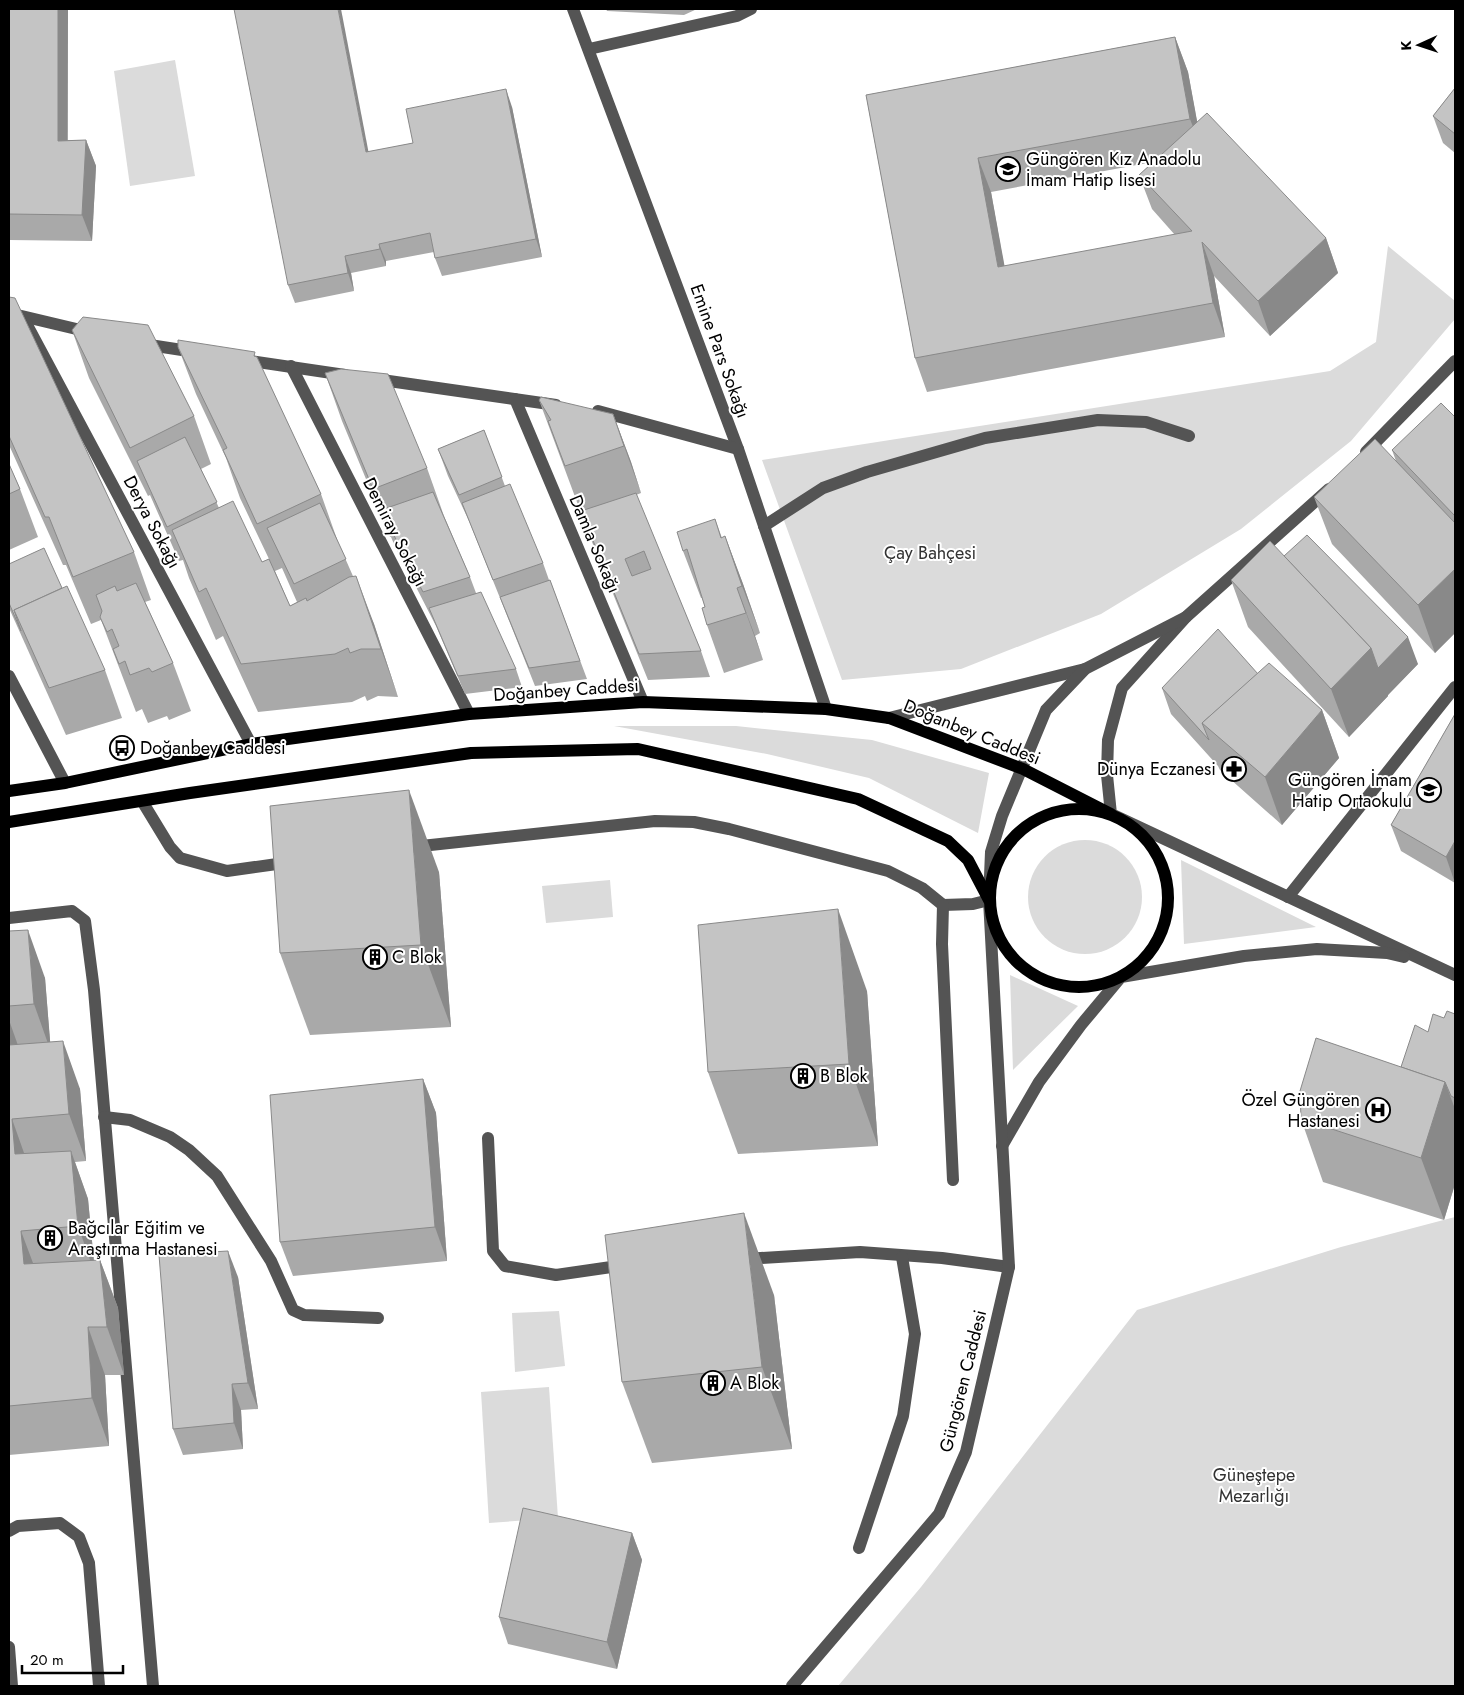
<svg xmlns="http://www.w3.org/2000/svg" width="1464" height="1695" font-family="Jost,sans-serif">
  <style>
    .green { fill: #dbdbdb }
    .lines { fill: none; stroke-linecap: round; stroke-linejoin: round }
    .minor { stroke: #545454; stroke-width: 12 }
    .major { stroke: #000; stroke-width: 12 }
    .wall { fill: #a9a9a9; fill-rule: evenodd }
    .shaded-wall { fill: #898989 }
    .building { fill: #c4c4c4; stroke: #898989; fill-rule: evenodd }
    .labels { text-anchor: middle; stroke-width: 4; stroke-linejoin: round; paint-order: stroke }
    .poi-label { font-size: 18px; fill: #000; stroke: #fff; text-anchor: start }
    .street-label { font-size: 18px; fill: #000; stroke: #fff }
    .park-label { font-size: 18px; fill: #323232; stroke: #fff }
  </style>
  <rect width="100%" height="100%" fill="#fff"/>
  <g class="green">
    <path d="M 175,60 L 195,176 L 130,186 L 114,71 Z"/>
    <path d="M 1388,246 L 1455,301 L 1455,319 L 1351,441 L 1241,529 L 1101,614 L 961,669 L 842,680 L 762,460 L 1330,371 L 1376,342 Z"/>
    <path d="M 614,726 L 736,726 L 872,740 L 989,773 L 978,833 L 869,778 L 767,754 Z"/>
    <circle cx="1085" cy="897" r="57"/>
    <path d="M 1181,860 L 1316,927 L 1184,944 Z"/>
    <path d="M 610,880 L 613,917 L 546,923 L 542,886 Z"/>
    <path d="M 1010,975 L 1078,1006 L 1013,1070 Z"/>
    <path d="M 1455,1217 L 1455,1686 L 838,1686 L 921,1587 L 1137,1310 L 1341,1247 Z"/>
    <path d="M 559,1311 L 565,1366 L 515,1372 L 512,1313 Z"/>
    <path d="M 549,1387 L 558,1518 L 489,1523 L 481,1392 Z"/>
  </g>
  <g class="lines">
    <g class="minor">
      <path d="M 573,9 L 738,449 L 826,709"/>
      <path d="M 589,49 L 737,16 L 751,9"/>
      <path d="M 9,313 L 89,332"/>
      <path d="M 26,323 L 251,744"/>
      <path d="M 143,344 L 195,352"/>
      <path d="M 244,360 L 345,375"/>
      <path d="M 291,366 L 469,714"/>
      <path d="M 375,379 L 556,405"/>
      <path d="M 515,399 L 643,702"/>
      <path d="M 598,411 L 738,449"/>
      <path d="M 1366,452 L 1455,361"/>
      <path d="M 1329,489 L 1186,617 L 1122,688 L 1108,740 L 1107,775 L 1111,814 L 1455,975"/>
      <path d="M 764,526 L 823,488 L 867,472 L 985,438 L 1098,420 L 1146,422 L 1189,436"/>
      <path d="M 9,676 L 65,783"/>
      <path d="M 889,718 L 1085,669"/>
      <path d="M 142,801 L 170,847 L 180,858 L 227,871 L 291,862"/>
      <path d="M 412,847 L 655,821 L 694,822 L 729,829 L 888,871 L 922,888 L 943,905 L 973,904 L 989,900"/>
      <path d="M 1288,897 L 1455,687"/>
      <path d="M 943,905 L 942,944 L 953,1180"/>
      <path d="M 9,918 L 72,911 L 85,921 L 94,990 L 153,1686"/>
      <path d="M 104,1117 L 130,1120 L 170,1137 L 189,1150 L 217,1176 L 271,1261 L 293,1310 L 304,1315 L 378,1318"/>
      <path d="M 488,1138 L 493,1251 L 505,1266 L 556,1275 L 625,1265"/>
      <path d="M 1002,1146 L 1039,1082 L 1081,1025 L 1121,977 L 1244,956 L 1317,949 L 1387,953 L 1404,957"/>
      <path d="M 745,1259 L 860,1252 L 942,1258 L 1009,1267"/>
      <path d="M 9,1531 L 18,1526 L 60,1523 L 79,1537 L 89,1563 L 99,1686"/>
      <path d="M 859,1548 L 903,1416 L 915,1334 L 902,1257"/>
      <path d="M 9,1647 L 12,1686"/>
      <path d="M 792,1686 L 939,1514 L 966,1452 L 1009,1267 L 989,900 L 991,852 L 1002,816 L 1046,710 L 1085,669 L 1186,617"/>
    </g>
    <g class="major">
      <path d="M 9,791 L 65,783 L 251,744 L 469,714 L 643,702 L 826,709 L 889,718 L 1023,769 L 1111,814"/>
      <circle cx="1079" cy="898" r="89"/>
      <path d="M 9,822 L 190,793 L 471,753 L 638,749 L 858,799 L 948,841 L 968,860 L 989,900"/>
    </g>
  </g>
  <g class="wall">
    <path d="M 9,9 L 68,9 L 68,140 L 86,140 L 96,166 L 92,241 L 9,240 Z"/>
    <path d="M 606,9 L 697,9 L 684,15 L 607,11 Z"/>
    <path d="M 1175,37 L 1188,72 L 1197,122 L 1326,238 L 1338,273 L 1270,336 L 1214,276 L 1225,337 L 927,392 L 915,358 L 866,95 ZM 1153,162 L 1139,175 L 1152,209 L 1175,235 L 1004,266 L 991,192 Z"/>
    <path d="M 1455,88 L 1455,153 L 1443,143 L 1433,116 Z"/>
    <path d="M 512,107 L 542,257 L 442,276 L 435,258 L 434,252 L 386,261 L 386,266 L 351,273 L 354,291 L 295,303 L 288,285 L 369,152 L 413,143 Z"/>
    <path d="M 9,297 L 134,552 L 151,600 L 145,602 L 173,663 L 191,711 L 169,720 L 167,716 L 148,723 L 142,709 L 136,712 L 101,620 L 91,624 L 66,565 L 63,565 L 9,445 Z"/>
    <path d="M 72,330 L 194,416 L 211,464 L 201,469 L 219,508 L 262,562 L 269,559 L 240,498 L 226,458 L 196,394 L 178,347 L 258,360 L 321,494 L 338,542 L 374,624 L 398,697 L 378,696 L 367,701 L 365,696 L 352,702 L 258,712 L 223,636 L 216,640 L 189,578 L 183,560 L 179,561 L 150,495 L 148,496 L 89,378 ZM 282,568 L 297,602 L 290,606 L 275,571 Z"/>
    <path d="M 325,373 L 427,468 L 444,516 L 470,577 L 476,593 L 516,669 L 522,687 L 465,694 L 436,626 L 394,544 L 391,537 L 390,537 L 342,421 Z"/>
    <path d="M 539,400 L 613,414 L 631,462 L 641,493 L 636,495 L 701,651 L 710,677 L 648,680 L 590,537 Z"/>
    <path d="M 1455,417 L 1455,633 L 1435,653 L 1332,544 L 1314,497 L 1396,461 L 1392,450 Z"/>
    <path d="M 484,430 L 505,486 L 543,563 L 549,580 L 550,580 L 587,679 L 535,686 L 500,598 L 469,521 L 448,476 L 438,449 Z"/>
    <path d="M 9,464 L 20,489 L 38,537 L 9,550 Z"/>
    <path d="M 715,519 L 722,538 L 725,536 L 743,584 L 760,633 L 755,636 L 763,660 L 724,673 L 707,625 L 705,607 L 702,598 L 701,598 L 683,551 Z"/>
    <path d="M 1284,556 L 1418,664 L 1388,695 L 1388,696 L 1349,737 L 1248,627 L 1231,580 Z"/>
    <path d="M 9,564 L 105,670 L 122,718 L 66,735 L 9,608 Z"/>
    <path d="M 1258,674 L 1322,710 L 1339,758 L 1282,825 L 1220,770 L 1218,766 L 1171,714 L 1162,688 Z"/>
    <path d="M 1455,714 L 1455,883 L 1401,851 L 1391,825 Z"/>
    <path d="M 439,872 L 451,1027 L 310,1035 L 280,953 Z"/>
    <path d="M 9,931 L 45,978 L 50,1042 L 80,1089 L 86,1161 L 75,1162 L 88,1199 L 94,1261 L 100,1260 L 118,1308 L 124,1375 L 105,1375 L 109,1446 L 9,1455 Z"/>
    <path d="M 867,991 L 878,1146 L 738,1154 L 708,1072 Z"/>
    <path d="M 1455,1014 L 1455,1184 L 1444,1220 L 1323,1182 L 1301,1119 L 1401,1067 L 1428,1032 L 1444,1018 Z"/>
    <path d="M 423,1079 L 436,1113 L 447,1261 L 293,1276 L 280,1242 Z"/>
    <path d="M 238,1277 L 258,1409 L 241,1410 L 243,1449 L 183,1455 L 173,1429 Z"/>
    <path d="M 774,1295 L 792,1449 L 652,1463 L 622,1382 Z"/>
    <path d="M 632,1533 L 642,1560 L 617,1669 L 508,1644 L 499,1617 Z"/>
  </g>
  <g class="shaded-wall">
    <path d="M 58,9 L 68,9 L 67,167 L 58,141 Z"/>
    <path d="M 338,9 L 341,9 L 372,170 L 366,152 Z"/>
    <path d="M 1175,37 L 1188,72 L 1203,153 L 1190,119 Z"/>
    <path d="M 506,89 L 512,107 L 542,257 L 536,239 Z"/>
    <path d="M 86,140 L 96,166 L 92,241 L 82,215 Z"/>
    <path d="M 978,158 L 991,192 L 1011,301 L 998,267 Z"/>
    <path d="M 1326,238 L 1338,273 L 1270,336 L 1258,301 Z"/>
    <path d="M 1202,242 L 1214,276 L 1225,337 L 1213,303 Z"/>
    <path d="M 379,244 L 386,261 L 386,266 L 380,249 Z"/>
    <path d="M 345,256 L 351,273 L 354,291 L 348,273 Z"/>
    <path d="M 613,414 L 631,462 L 641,493 L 624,446 Z"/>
    <path d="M 725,536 L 743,584 L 760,633 L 742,586 Z"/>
    <path d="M 1455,569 L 1455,633 L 1435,653 L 1418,605 Z"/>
    <path d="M 356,576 L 374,624 L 398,697 L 381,649 Z"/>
    <path d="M 737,588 L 755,636 L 763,660 L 746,613 Z"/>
    <path d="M 1408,637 L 1418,664 L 1388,695 L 1388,696 L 1349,737 L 1331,689 L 1371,648 Z"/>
    <path d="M 1322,710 L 1339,758 L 1282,825 L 1265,777 Z"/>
    <path d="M 409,790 L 439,872 L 451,1027 L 421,945 Z"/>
    <path d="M 1455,841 L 1455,883 L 1446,857 Z"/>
    <path d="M 838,909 L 867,991 L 878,1146 L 849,1064 Z"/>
    <path d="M 28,930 L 45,978 L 51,1052 L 34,1004 Z"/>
    <path d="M 9,1020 L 21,1054 L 9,1050 Z"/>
    <path d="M 63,1041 L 80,1089 L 86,1161 L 69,1114 Z"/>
    <path d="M 423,1079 L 436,1113 L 447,1261 L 435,1227 Z"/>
    <path d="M 1445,1082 L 1455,1109 L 1455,1184 L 1444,1220 L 1421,1158 Z"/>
    <path d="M 12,1119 L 29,1167 L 15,1154 Z"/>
    <path d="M 71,1151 L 88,1199 L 95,1274 L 78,1226 Z"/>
    <path d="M 744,1213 L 774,1295 L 792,1449 L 762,1367 Z"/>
    <path d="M 21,1231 L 39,1279 L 24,1264 Z"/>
    <path d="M 228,1251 L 238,1277 L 258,1409 L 248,1383 Z"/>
    <path d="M 100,1260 L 118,1308 L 124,1375 L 107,1327 Z"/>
    <path d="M 88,1327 L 105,1375 L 109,1446 L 92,1398 Z"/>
    <path d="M 232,1384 L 241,1410 L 243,1449 L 234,1423 Z"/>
    <path d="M 632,1533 L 642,1560 L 617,1669 L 607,1642 Z"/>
  </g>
  <g class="building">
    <path d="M 9,9 L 58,9 L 58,141 L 86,140 L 82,215 L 9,214 Z"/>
    <path d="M 234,9 L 338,9 L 366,152 L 413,143 L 406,109 L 506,89 L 536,239 L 435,258 L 430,233 L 379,244 L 380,249 L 345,256 L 348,273 L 288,285 Z"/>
    <path d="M 1175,37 L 1190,119 L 978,158 L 998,267 L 1192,231 L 1139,175 L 1207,113 L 1326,238 L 1258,301 L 1202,242 L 1213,303 L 915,358 L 866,95 Z"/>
    <path d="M 1455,88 L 1455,134 L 1433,116 Z"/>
    <path d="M 9,297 L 15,298 L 134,552 L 73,577 L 49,517 L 45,517 L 9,436 Z"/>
    <path d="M 83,317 L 148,325 L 194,416 L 130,448 L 72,330 Z"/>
    <path d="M 178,340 L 255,352 L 254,356 L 257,357 L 321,494 L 257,524 L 223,450 L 227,448 L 178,347 Z"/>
    <path d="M 341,369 L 388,374 L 427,468 L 373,489 L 325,373 Z"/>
    <path d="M 541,397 L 613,414 L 624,446 L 565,466 L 548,421 L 551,420 L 539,400 Z"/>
    <path d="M 1441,403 L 1455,417 L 1455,516 L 1392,450 Z"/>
    <path d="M 484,430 L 502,477 L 459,495 L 438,449 Z"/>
    <path d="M 185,437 L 217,502 L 167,527 L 137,461 Z"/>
    <path d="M 1375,439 L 1455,523 L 1455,569 L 1418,605 L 1314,497 Z"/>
    <path d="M 9,464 L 20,489 L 9,494 Z"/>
    <path d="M 510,484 L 543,563 L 493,580 L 462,503 Z"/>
    <path d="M 433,492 L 470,577 L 423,592 L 381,510 Z"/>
    <path d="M 636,493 L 701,651 L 639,654 L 581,511 ZM 644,551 L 651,569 L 632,576 L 625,559 Z"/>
    <path d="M 233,501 L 262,562 L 269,559 L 290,606 L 306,598 L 307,601 L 349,577 L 356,576 L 381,649 L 361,649 L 350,653 L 348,648 L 335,654 L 241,664 L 206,588 L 199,592 L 172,530 Z"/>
    <path d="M 320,503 L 346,559 L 294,584 L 267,528 Z"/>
    <path d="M 715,519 L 721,538 L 725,536 L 742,586 L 737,588 L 746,613 L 707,625 L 702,608 L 705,607 L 687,549 L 683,551 L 677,532 Z"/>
    <path d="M 1307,535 L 1408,637 L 1378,668 L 1371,648 L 1284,556 Z"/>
    <path d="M 1270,541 L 1371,648 L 1331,689 L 1231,580 Z"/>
    <path d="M 44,548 L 62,588 L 14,610 L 21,631 L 9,603 L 9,564 Z"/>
    <path d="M 550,580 L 580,661 L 529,668 L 500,597 Z"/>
    <path d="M 136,583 L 173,663 L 152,672 L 149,668 L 130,675 L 125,661 L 119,664 L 113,649 L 119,646 L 112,629 L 107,632 L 100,617 L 102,611 L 96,595 L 115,586 L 117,591 Z"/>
    <path d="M 67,586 L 105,670 L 49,688 L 14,610 Z"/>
    <path d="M 481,592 L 516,669 L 458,676 L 429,608 Z"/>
    <path d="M 1218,629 L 1258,674 L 1202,723 L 1209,740 L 1162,688 Z"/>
    <path d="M 1269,663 L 1322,710 L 1265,777 L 1202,723 Z"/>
    <path d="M 1455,714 L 1455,841 L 1446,857 L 1391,825 Z"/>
    <path d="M 409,790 L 421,945 L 280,953 L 270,806 Z"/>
    <path d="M 838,909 L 849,1064 L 708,1072 L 698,925 Z"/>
    <path d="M 28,930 L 34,1004 L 9,1006 L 9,931 Z"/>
    <path d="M 1447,1011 L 1455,1014 L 1455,1098 L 1451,1096 L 1445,1082 L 1401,1067 L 1415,1025 L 1428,1032 L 1433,1014 L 1444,1018 Z"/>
    <path d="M 1316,1038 L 1445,1082 L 1421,1158 L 1301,1119 L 1300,1091 Z"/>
    <path d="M 63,1041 L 69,1114 L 12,1119 L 15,1154 L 71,1151 L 78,1226 L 21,1231 L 24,1264 L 100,1260 L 107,1327 L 88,1327 L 92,1398 L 9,1406 L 9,1045 Z"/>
    <path d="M 423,1079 L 435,1227 L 280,1242 L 270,1095 Z"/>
    <path d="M 744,1213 L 762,1367 L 622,1382 L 605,1235 Z"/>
    <path d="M 228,1251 L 248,1383 L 232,1384 L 234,1423 L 173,1429 L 159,1255 Z"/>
    <path d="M 523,1508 L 632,1533 L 607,1642 L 499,1617 Z"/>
  </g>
  <defs>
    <symbol id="school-ring" viewBox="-11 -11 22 22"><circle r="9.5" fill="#fff" stroke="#000" stroke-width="1.5"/><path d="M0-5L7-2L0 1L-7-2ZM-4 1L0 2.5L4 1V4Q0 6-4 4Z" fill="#000"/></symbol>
    <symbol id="bus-ring" viewBox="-11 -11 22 22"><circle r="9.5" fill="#fff" stroke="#000" stroke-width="1.5"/><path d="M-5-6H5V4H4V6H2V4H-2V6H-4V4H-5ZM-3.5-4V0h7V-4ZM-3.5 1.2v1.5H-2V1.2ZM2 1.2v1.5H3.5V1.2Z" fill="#000"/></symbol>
    <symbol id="pharmacy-ring" viewBox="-11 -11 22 22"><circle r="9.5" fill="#fff" stroke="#000" stroke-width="1.5"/><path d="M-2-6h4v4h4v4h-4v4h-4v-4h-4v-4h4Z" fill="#000"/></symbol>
    <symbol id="building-ring" viewBox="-11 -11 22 22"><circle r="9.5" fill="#fff" stroke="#000" stroke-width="1.5"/><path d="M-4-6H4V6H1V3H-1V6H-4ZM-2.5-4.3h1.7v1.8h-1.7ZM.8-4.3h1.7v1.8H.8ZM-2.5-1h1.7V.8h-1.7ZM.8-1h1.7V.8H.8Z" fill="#000"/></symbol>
    <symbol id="hospital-ring" viewBox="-11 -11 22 22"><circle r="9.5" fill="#fff" stroke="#000" stroke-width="1.5"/><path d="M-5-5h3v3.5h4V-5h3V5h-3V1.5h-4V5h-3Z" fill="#000"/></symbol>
  </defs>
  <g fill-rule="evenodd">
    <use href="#school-ring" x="994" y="155" width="28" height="28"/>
    <use href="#bus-ring" x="108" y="734" width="28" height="28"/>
    <use href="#pharmacy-ring" x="1220" y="755" width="28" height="28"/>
    <use href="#school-ring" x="1415" y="776" width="28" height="28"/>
    <use href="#building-ring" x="361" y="943" width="28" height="28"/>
    <use href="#building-ring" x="789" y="1062" width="28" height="28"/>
    <use href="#hospital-ring" x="1364" y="1096" width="28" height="28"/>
    <use href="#building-ring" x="36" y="1224" width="28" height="28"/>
    <use href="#building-ring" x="699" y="1369" width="28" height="28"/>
  </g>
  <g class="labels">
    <g class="poi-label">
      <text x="1026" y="165">Güngören Kız Anadolu<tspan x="1026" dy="21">İmam Hatip lisesi</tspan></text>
      <text x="140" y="754">Doğanbey Caddesi</text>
      <text x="1216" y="775" text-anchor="end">Dünya Eczanesi</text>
      <text x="1412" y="786" text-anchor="end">Güngören İmam<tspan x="1412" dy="21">Hatip Ortaokulu</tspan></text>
      <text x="392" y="963">C Blok</text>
      <text x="820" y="1082">B Blok</text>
      <text x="1360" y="1106" text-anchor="end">Özel Güngören<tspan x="1360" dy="21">Hastanesi</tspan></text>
      <text x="68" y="1234">Bağcılar Eğitim ve<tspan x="68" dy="21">Araştırma Hastanesi</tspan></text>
      <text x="730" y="1389">A Blok</text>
    </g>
    <g class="street-label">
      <text transform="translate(720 351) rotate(70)" y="6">Emine Pars Sokağı</text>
      <text transform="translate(152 522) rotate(62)" y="6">Derya Sokağı</text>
      <text transform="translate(395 532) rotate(63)" y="6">Demiray Sokağı</text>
      <text transform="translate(595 544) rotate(67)" y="6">Damla Sokağı</text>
      <text transform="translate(566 690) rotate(-4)" y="6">Doğanbey Caddesi</text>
      <text transform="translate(972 732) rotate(22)" y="6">Doğanbey Caddesi</text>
      <text transform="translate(963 1381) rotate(-76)" y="6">Güngören Caddesi</text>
    </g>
    <g class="park-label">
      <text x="930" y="559">Çay Bahçesi</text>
      <text x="1254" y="1481">Güneştepe<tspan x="1254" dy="21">Mezarlığı</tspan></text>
    </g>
  </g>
  <rect width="1464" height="1695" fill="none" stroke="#000000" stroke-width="20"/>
  <g transform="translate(1419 45) rotate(267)" stroke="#ffffff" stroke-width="4" paint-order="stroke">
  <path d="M0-4L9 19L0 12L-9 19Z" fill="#000000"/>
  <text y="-8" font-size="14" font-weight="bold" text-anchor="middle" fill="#000000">K</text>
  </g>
  <path d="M22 1665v8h101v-8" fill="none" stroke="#000000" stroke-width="2.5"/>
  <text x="30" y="1665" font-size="15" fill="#000000" stroke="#ffffff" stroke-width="4" paint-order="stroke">20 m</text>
</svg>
